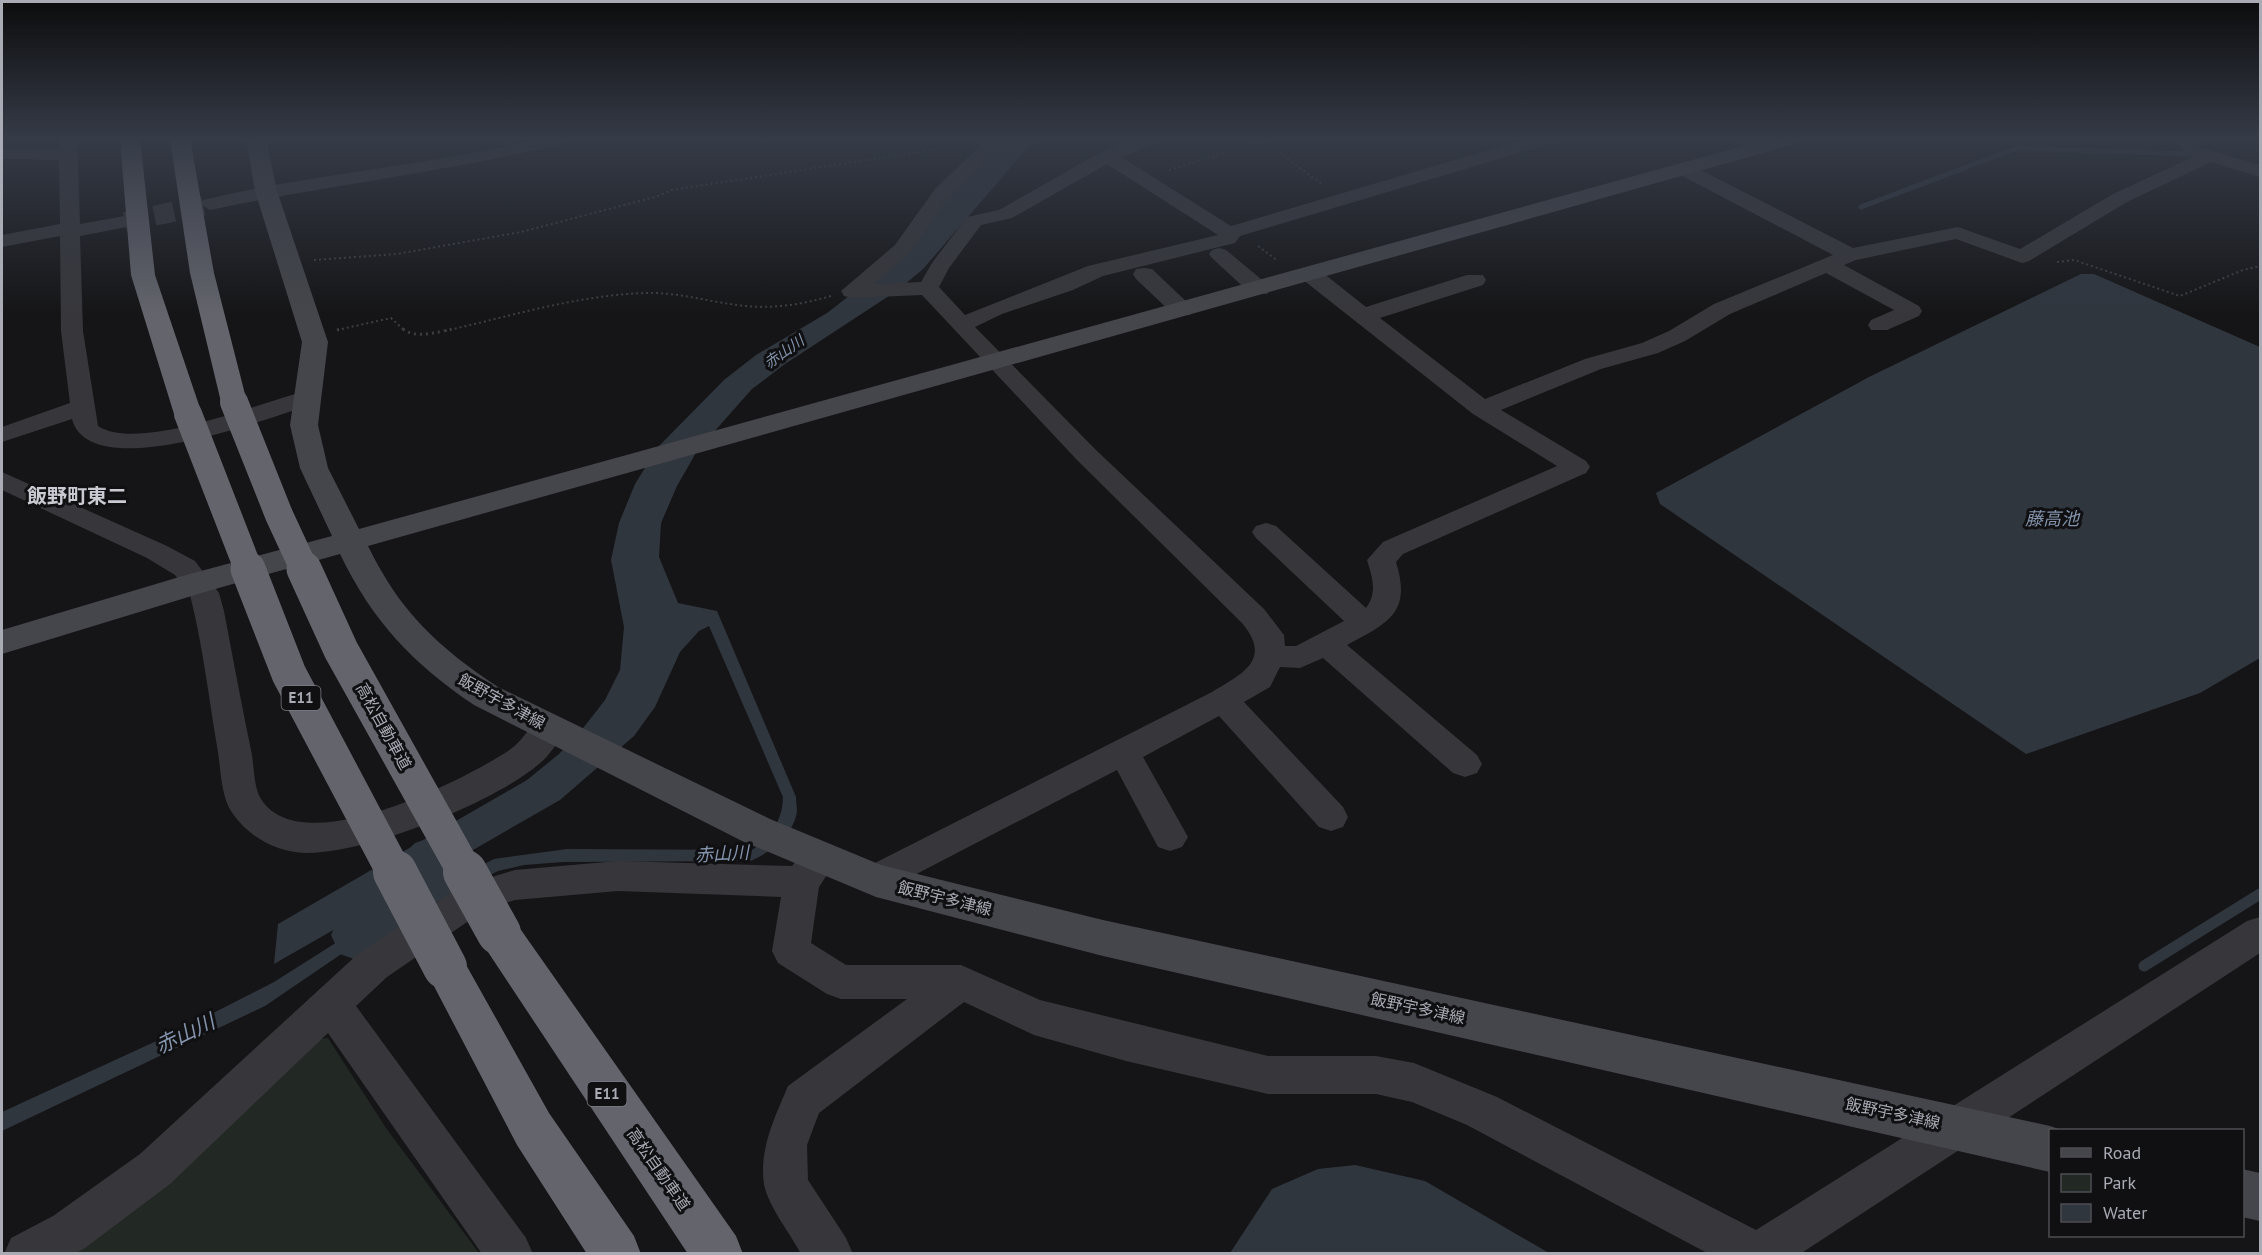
<svg xmlns="http://www.w3.org/2000/svg" width="2262" height="1255" font-family="'PT Sans','Noto Sans JP',sans-serif">
  <style>
    .green { fill: #222823 }
    .water { fill: #30363e }
    .lines { fill: none; stroke-linecap: round; stroke-linejoin: round }
    .stream-far1 { stroke: #30363e; stroke-width: 5 }
    .stream { stroke: #30363e; stroke-width: 11 }
    .river { fill: #30363e; fill-rule: evenodd }
    .street-tunnel { stroke: #333337; stroke-width: 20; stroke-dasharray: 20 10; stroke-linecap: butt }
    .path-far1 { stroke: #3d3e42; stroke-width: 2; stroke-dasharray: 2 3; stroke-linecap: butt }
    .path { stroke: #3d3e42; stroke-width: 3; stroke-dasharray: 2 4; stroke-linecap: butt }
    .street { fill: #37373b; fill-rule: evenodd }
    .secondary { fill: #45464b; fill-rule: evenodd }
    .highway { fill: #63646c; fill-rule: evenodd }
    .highway-bridge-far2 { stroke: #63646c; stroke-width: 28 }
    .highway-bridge-far1 { stroke: #63646c; stroke-width: 35 }
    .highway-bridge { stroke: #63646c; stroke-width: 44 }
    .labels { text-anchor: middle; stroke-width: 6; stroke-linejoin: round; paint-order: stroke }
    .far-water-label { font-size: 15px; font-style: italic; fill: #8494ac; stroke: #101012 }
    .shield { fill: #101012; stroke: #7b7c84; stroke-width: 1.5 }
    .shield-label { font-size: 15px; font-weight: bold; fill: #a9abb5 }
    .street-label { font-size: 16px; fill: #a9abb5; stroke: #101012 }
    .water-label { font-size: 18px; font-style: italic; fill: #8494ac; stroke: #101012 }
    .quarter-label { font-size: 20px; font-weight: bold; fill: #c9cad2; stroke: #101012 }
    .near-water-label { font-size: 21px; font-style: italic; fill: #8494ac; stroke: #101012 }
  </style>
  <rect width="100%" height="100%" fill="#151517"/>
  <path class="green" d="M 328,1038 L 386,1128 L 479,1253 L 56,1254 L 301,1041 Z"/>
  <g class="water">
    <path d="M 1003,139 L 1035,139 L 923,269 L 898,290 L 785,364 L 752,389 L 697,451 L 677,486 L 661,523 L 659,557 L 678,603 L 717,611 L 796,797 C 796,803 798,811 796,816 C 792,835 767,855 750,861 L 563,862 L 524,865 L 498,871 L 359,942 L 265,1006 L 2,1131 L 2,1112 L 176,1032 L 274,982 L 356,930 L 494,859 L 567,849 L 752,850 C 771,838 783,819 783,797 L 709,626 L 699,631 L 680,652 L 655,707 L 634,736 L 560,800 L 274,964 L 278,924 L 527,780 L 559,754 L 580,732 L 605,700 L 620,670 L 624,627 L 611,560 L 619,523 L 635,484 L 658,447 L 724,380 L 756,355 L 827,313 L 894,261 L 940,206 Z"/>
    <path d="M 2081,274 L 2094,274 L 2260,347 L 2260,658 L 2200,693 L 2026,754 L 1660,504 L 1656,493 L 1869,377 Z"/>
    <path d="M 1355,1165 L 1425,1181 L 1549,1253 L 1230,1253 L 1272,1189 L 1318,1169 Z"/>
  </g>
  <g class="lines">
    <path class="stream-far1" d="M 1861,207 L 2017,148 L 2189,154"/>
    <path class="stream" d="M 2144,966 L 2260,894"/>
    <path class="river" d="M 436,836 L 457,843 L 465,860 L 457,877 L 384,954 L 362,962 L 340,954 L 331,935 L 340,916 L 415,843 Z"/>
    <path class="street-tunnel" d="M 125,222 L 210,204"/>
    <g class="path-far1">
      <path d="M 1263,141 L 1322,184"/>
      <path d="M 1169,170 L 1263,141"/>
      <path d="M 1258,246 L 1278,261"/>
      <path d="M 314,260 L 397,254 L 521,232 L 655,197 L 672,190 L 958,146"/>
      <path d="M 2057,262 L 2074,260 L 2180,296 L 2243,270 L 2260,266"/>
      <path d="M 337,330 L 391,318 L 405,331"/>
      <path d="M 445,331 C 511,316 578,295 646,293 C 680,292 712,303 746,306 C 775,309 803,304 831,296"/>
    </g>
    <g class="path">
      <path d="M 403,329 C 415,339 438,332 452,329"/>
      <path d="M 337,330 L 341,329"/>
    </g>
    <g class="street">
      <path d="M 59,139 L 77,139 L 80,224 L 125,216 L 132,218 L 135,222 L 132,226 L 80,236 L 83,331 L 98,426 C 139,453 260,402 307,391 L 316,393 L 319,398 L 316,403 C 271,417 90,487 72,419 L 2,442 L 2,427 L 70,403 L 61,331 L 60,236 L 2,247 L 2,235 L 60,224 L 59,160 L 2,159 L 2,149 L 59,149 Z"/>
      <path d="M 536,139 L 568,139 L 565,143 C 448,172 328,185 210,210 L 200,204 L 203,200 C 313,173 426,167 536,139 Z"/>
      <path d="M 987,139 L 1007,139 L 949,197 L 909,253 L 874,284 L 921,282 L 932,263 L 967,217 L 999,210 L 1101,152 L 1133,139 L 1159,139 L 1156,143 L 1121,157 L 1231,226 L 1526,139 L 1555,139 L 1552,143 L 1240,236 L 1235,243 L 1103,276 L 1073,290 L 1002,314 L 975,327 L 1096,450 L 1264,609 L 1284,635 L 1285,646 L 1296,646 L 1344,621 L 1256,538 L 1252,532 L 1256,526 L 1266,523 L 1276,526 L 1366,608 C 1378,592 1372,577 1367,560 L 1383,542 L 1557,466 L 1473,414 L 1302,279 L 1299,274 L 1302,269 L 1318,269 L 1366,307 L 1467,275 L 1483,275 L 1486,280 L 1483,285 L 1380,318 L 1485,399 L 1585,359 L 1642,343 L 1669,331 L 1714,304 L 1833,255 L 1677,173 L 1675,169 L 1677,165 L 1691,165 L 1853,248 L 1958,227 L 2020,249 L 2113,194 L 2193,157 L 2187,155 L 2175,139 L 2193,139 L 2199,147 L 2260,165 L 2260,177 L 2211,162 L 2127,202 L 2029,261 L 2022,263 L 1956,239 L 1856,260 L 1844,265 L 1919,306 L 1922,311 L 1919,316 L 1887,330 L 1871,330 L 1868,325 L 1871,320 L 1894,310 L 1826,273 L 1730,314 L 1685,341 L 1658,353 L 1601,369 L 1501,410 L 1586,461 L 1590,467 L 1586,473 L 1403,554 L 1396,562 C 1412,613 1388,623 1347,645 L 1477,755 L 1482,764 L 1477,773 L 1465,777 L 1453,773 L 1323,658 L 1300,668 L 1280,667 L 1270,687 L 1244,702 L 1343,807 L 1348,817 L 1343,827 L 1331,831 L 1319,827 L 1219,716 L 1143,757 L 1188,837 L 1182,847 L 1170,851 L 1158,847 L 1117,770 L 876,895 L 863,891 L 858,880 L 863,869 L 1212,692 C 1242,674 1273,660 1242,623 L 1078,461 L 922,295 L 852,298 L 844,296 L 841,291 L 895,245 L 935,189 ZM 1107,164 L 1218,235 L 1088,266 L 965,315 L 939,287 L 949,268 L 981,225 L 1012,218 Z"/>
      <path d="M 1735,139 L 1761,139 L 1774,147 L 1765,152 L 1738,143 Z"/>
      <path d="M 1219,248 L 1226,250 L 1267,284 L 1270,289 L 1267,294 L 1251,294 L 1212,258 L 1209,254 L 1212,250 Z"/>
      <path d="M 1144,268 L 1152,269 L 1190,305 L 1193,310 L 1190,315 L 1174,315 L 1136,279 L 1133,274 L 1136,269 Z"/>
      <path d="M 2,472 L 167,546 L 195,561 L 219,593 L 224,611 C 233,659 242,707 252,755 C 254,768 254,788 261,799 C 301,863 462,781 508,751 C 529,738 533,710 561,719 L 566,728 C 559,741 550,755 539,764 C 494,803 365,854 306,853 C 277,852 250,838 233,814 C 221,798 221,771 218,752 C 209,700 203,646 190,595 L 175,575 L 147,558 L 2,490 Z"/>
      <path d="M 820,843 L 833,848 L 838,858 L 819,887 L 811,943 L 846,965 L 961,965 L 1040,1000 L 1268,1056 L 1376,1056 L 1414,1063 L 1497,1097 L 1756,1230 L 2247,921 L 2260,917 L 2260,953 L 1800,1254 L 1709,1254 L 1467,1125 L 1412,1102 L 1376,1094 L 1268,1094 L 1126,1061 L 1034,1035 L 964,1002 L 819,1113 L 807,1145 L 808,1180 L 846,1238 L 853,1254 L 801,1254 C 791,1235 767,1204 764,1184 C 759,1149 775,1117 788,1086 L 907,999 L 841,999 L 827,994 L 778,963 L 772,951 L 781,897 L 618,891 L 515,900 L 486,909 L 387,977 L 356,1006 L 526,1238 L 533,1254 L 482,1254 L 328,1033 L 170,1184 L 85,1248 L 74,1254 L 4,1254 L 11,1238 L 53,1216 L 140,1154 L 359,953 L 462,886 L 515,870 L 618,861 L 792,866 L 807,848 Z"/>
    </g>
    <g class="secondary">
      <path d="M 246,139 L 266,139 L 277,191 L 328,342 L 318,425 L 328,468 L 359,529 L 1768,139 L 1801,139 L 1798,143 L 368,546 C 400,612 438,647 498,687 L 770,819 L 881,865 L 1103,920 L 2050,1126 L 2062,1130 L 2050,1130 L 2050,1172 L 1103,956 L 876,897 L 742,841 L 474,705 C 412,663 373,622 340,554 L 208,591 L 2,654 L 2,630 L 186,575 L 332,536 L 300,468 L 290,425 L 302,342 L 255,191 Z"/>
      <path d="M 2242,1169 L 2260,1173 L 2260,1221 L 2242,1217 Z"/>
    </g>
    <g class="highway">
      <path d="M 120,139 L 140,139 L 155,275 L 202,414 L 198,420 L 188,422 L 178,420 L 174,414 L 131,275 Z"/>
      <path d="M 170,139 L 190,139 L 214,273 L 247,402 L 244,408 L 234,410 L 224,408 L 221,402 L 190,273 Z"/>
      <path d="M 499,915 L 514,920 L 736,1236 L 743,1254 L 688,1254 L 484,946 L 478,933 L 484,920 Z"/>
      <path d="M 445,948 L 460,954 L 549,1113 L 634,1236 L 641,1254 L 587,1254 L 517,1145 L 424,967 L 430,954 Z"/>
    </g>
    <g class="highway-bridge-far2">
      <path d="M 234,402 L 279,515 L 305,571"/>
      <path d="M 188,414 L 249,571"/>
    </g>
    <g class="highway-bridge-far1">
      <path d="M 248,569 L 289,674 L 395,874"/>
      <path d="M 304,569 L 341,650 L 466,874"/>
    </g>
    <g class="highway-bridge">
      <path d="M 395,872 L 445,967"/>
      <path d="M 465,872 L 499,933"/>
    </g>
  </g>
  <linearGradient id="sky" x2="0" y2="1"><stop stop-color="#0c0c0d"/><stop offset="0.44" stop-color="#353b47"/><stop offset="1" stop-color="#353b47" stop-opacity="0"/></linearGradient>
  <rect width="2262" height="315" fill="url(#sky)"/>
  <g class="labels">
    <g class="far-water-label">
      <text transform="translate(784 352) rotate(-35)" y="5">赤山川</text>
    </g>
    <g class="shield">
      <rect x="281.5" y="686" width="39" height="24" rx="4.5"/>
      <rect x="587.5" y="1082" width="39" height="24" rx="4.5"/>
    </g>
    <g class="shield-label">
      <text x="301" y="703">E11</text>
      <text x="607" y="1099">E11</text>
    </g>
    <g class="street-label">
      <text transform="translate(502 701) rotate(29)" y="6">飯野宇多津線</text>
      <text transform="translate(384 726) rotate(61)" y="6">高松自動車道</text>
      <text transform="translate(945 898) rotate(14)" y="6">飯野宇多津線</text>
      <text transform="translate(1418 1008) rotate(12)" y="6">飯野宇多津線</text>
      <text transform="translate(1893 1113) rotate(12)" y="6">飯野宇多津線</text>
      <text transform="translate(659 1169) rotate(55)" y="6">高松自動車道</text>
    </g>
    <g class="water-label">
      <text x="2052" y="525">藤高池</text>
      <text transform="translate(722 854) rotate(-3)" y="6">赤山川</text>
    </g>
    <g class="quarter-label">
      <text x="77" y="503">飯野町東二</text>
    </g>
    <g class="near-water-label">
      <text transform="translate(185 1034) rotate(-26)" y="7">赤山川</text>
    </g>
  </g>
  <rect width="2262" height="1255" fill="none" stroke="#a9abb5" stroke-width="6"/>
  <rect x="2049" y="1129" width="195" height="108" fill="#101012" stroke="#4d4e53" stroke-width="1.5"/>
  <rect x="2061" y="1148" width="30" height="9" fill="#45464b" stroke="#4d4e53" stroke-width="1.5"/>
  <text x="2103" y="1159" font-size="18" fill="#a9abb5">Road</text>
  <rect x="2061" y="1174" width="30" height="18" fill="#222823" stroke="#4d4e53" stroke-width="1.5"/>
  <text x="2103" y="1189" font-size="18" fill="#a9abb5">Park</text>
  <rect x="2061" y="1204" width="30" height="18" fill="#30363e" stroke="#4d4e53" stroke-width="1.5"/>
  <text x="2103" y="1219" font-size="18" fill="#a9abb5">Water</text>
</svg>
